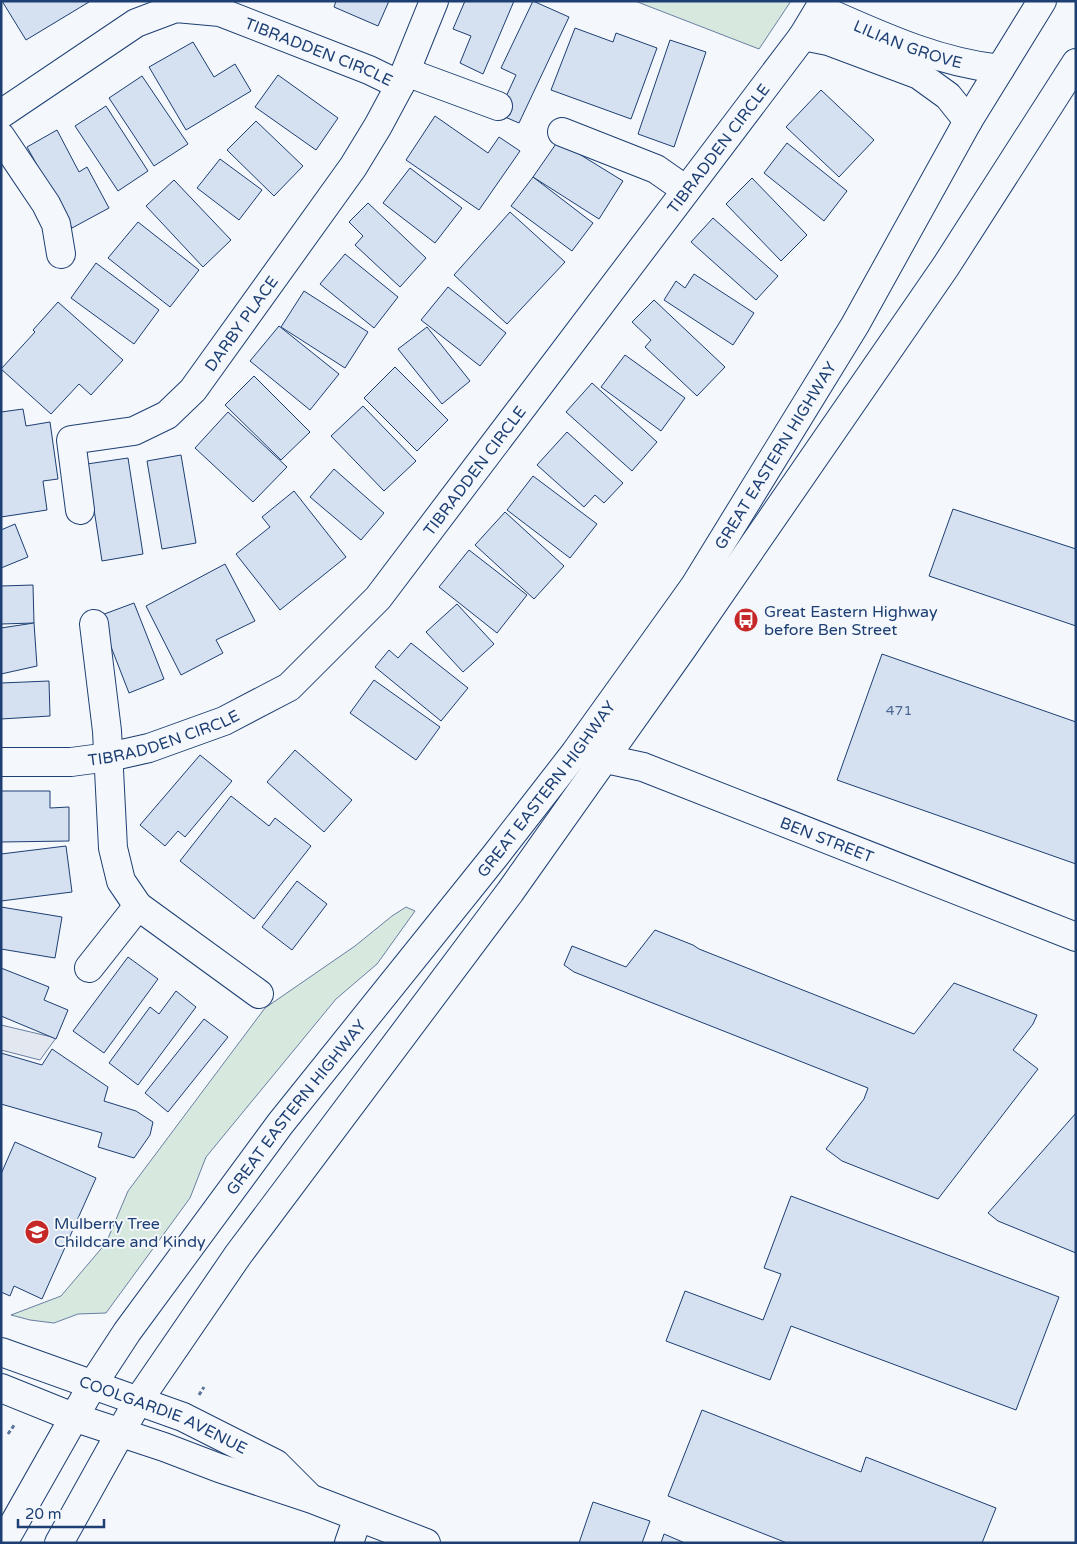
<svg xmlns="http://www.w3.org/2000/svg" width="1077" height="1544" font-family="'Varela Round',sans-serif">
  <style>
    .green { fill: #d7e8df; stroke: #687fa3 }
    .parking { fill: #e3e8f0; stroke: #687fa3 }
    .building { fill: #d5e0f0; stroke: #1d3f73 }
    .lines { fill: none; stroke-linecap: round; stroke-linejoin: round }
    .minor-casing { stroke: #1d3f73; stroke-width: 30 }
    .highway-casing { stroke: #1d3f73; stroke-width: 30 }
    .path { stroke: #5e769c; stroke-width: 3; stroke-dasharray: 4 2.5; stroke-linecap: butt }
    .minor { stroke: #f4f7fb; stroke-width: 28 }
    .highway { stroke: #f4f7fb; stroke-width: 28 }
    .labels { text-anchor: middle; stroke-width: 4; stroke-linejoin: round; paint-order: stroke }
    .number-label { font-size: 14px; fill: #4b6792 }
    .street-label { font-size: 16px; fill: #1d3f73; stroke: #f4f7fb }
    .poi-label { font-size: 16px; fill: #1d3f73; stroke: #f4f7fb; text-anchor: start }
  </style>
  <rect width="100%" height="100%" fill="#f4f7fb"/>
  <g class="green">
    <path d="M 635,1 L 791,1 L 759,49 Z"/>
    <path d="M 406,907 L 415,911 L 377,964 L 336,999 L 206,1157 L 190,1198 L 106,1313 L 78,1314 L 54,1323 L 30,1320 L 11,1315 L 61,1296 L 106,1243 L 128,1191 L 265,1008 L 355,946 L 392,916 Z"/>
  </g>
  <path class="parking" d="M 1,1025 L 56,1038 L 40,1060 L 1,1050 Z"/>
  <g class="building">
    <path d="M 2,1 L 89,1 L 89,2 L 26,40 Z"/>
    <path d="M 336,1 L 389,1 L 378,26 L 334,7 Z"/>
    <path d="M 465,1 L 514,1 L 483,74 L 460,63 L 471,36 L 453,29 Z"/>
    <path d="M 533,1 L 569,17 L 519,123 L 498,114 L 516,75 L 501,68 Z"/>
    <path d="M 575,28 L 613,42 L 616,33 L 657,48 L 631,119 L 551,90 Z"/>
    <path d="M 670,40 L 706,52 L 674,147 L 638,134 Z"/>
    <path d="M 193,42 L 214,77 L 235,64 L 251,91 L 186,130 L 149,67 Z"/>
    <path d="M 278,75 L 338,118 L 316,150 L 255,107 Z"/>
    <path d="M 142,76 L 188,144 L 154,166 L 109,98 Z"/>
    <path d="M 821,90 L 874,140 L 839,177 L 786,127 Z"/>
    <path d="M 106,106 L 148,171 L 118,191 L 75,126 Z"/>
    <path d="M 435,116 L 488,153 L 499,137 L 520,151 L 479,210 L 406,160 Z"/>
    <path d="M 256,121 L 303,166 L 274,196 L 227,150 Z"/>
    <path d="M 57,130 L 79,172 L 87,167 L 109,208 L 72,228 L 27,147 Z"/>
    <path d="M 558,141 L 623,181 L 599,219 L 533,177 Z"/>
    <path d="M 787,143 L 847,191 L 824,221 L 764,173 Z"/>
    <path d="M 220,159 L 262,190 L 239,220 L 197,188 Z"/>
    <path d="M 410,168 L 462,208 L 435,243 L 383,203 Z"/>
    <path d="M 533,177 L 593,223 L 572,251 L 511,206 Z"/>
    <path d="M 752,178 L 807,235 L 781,261 L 726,204 Z"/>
    <path d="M 174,180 L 231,240 L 203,267 L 146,206 Z"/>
    <path d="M 368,203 L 426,258 L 400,287 L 355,245 L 363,236 L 349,222 Z"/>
    <path d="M 510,212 L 565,262 L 507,324 L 454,275 Z"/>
    <path d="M 713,218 L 778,276 L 756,300 L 691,242 Z"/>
    <path d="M 138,222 L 199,270 L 170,307 L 108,258 Z"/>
    <path d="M 345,254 L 398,297 L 374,328 L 320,284 Z"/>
    <path d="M 96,263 L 159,310 L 134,344 L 71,298 Z"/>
    <path d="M 694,274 L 754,313 L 733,345 L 664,300 L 676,281 L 685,288 Z"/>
    <path d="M 448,287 L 506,333 L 480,366 L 421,320 Z"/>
    <path d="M 304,291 L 368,332 L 345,368 L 281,327 Z"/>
    <path d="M 654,300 L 725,367 L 697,396 L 645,347 L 651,340 L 632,322 Z"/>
    <path d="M 58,302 L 123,360 L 91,395 L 79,384 L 51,414 L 1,369 L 35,332 L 33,330 Z"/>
    <path d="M 279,326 L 339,374 L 310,410 L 250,361 Z"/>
    <path d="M 427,327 L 470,381 L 442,404 L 398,349 Z"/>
    <path d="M 625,355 L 685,398 L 661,431 L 601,387 Z"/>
    <path d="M 395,367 L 448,420 L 417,451 L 364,398 Z"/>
    <path d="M 254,376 L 310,432 L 281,460 L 225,405 Z"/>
    <path d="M 592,383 L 657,442 L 632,471 L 566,412 Z"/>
    <path d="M 363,406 L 416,461 L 384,491 L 331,436 Z"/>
    <path d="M 23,409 L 26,426 L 50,422 L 58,479 L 43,481 L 47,510 L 1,517 L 1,412 Z"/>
    <path d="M 228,412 L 287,467 L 253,502 L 195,448 Z"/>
    <path d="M 567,432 L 623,483 L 604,503 L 595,495 L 584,507 L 537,465 Z"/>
    <path d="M 181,455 L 196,543 L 162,549 L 147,461 Z"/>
    <path d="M 128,458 L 143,554 L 102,561 L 87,464 Z"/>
    <path d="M 334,469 L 384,513 L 361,540 L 310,497 Z"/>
    <path d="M 533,476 L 597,524 L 570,558 L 507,510 Z"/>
    <path d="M 294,491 L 346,557 L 280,610 L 236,554 L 270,527 L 262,517 Z"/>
    <path d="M 953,509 L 1076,549 L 1076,626 L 929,576 Z"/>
    <path d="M 505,512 L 564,566 L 534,599 L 475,545 Z"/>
    <path d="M 15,524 L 28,557 L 1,568 L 1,530 Z"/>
    <path d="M 469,550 L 527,595 L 497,633 L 439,587 Z"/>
    <path d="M 225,564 L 255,621 L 216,640 L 223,653 L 181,675 L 146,606 Z"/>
    <path d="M 33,585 L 34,623 L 1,624 L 1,586 Z"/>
    <path d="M 134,603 L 164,679 L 129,693 L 99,616 Z"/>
    <path d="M 457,604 L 494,644 L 463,672 L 426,632 Z"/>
    <path d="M 34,623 L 37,666 L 1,674 L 1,628 Z"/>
    <path d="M 411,643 L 468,688 L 441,721 L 375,667 L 389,650 L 398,658 Z"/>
    <path d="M 882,654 L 1076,722 L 1076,864 L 837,780 Z"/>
    <path d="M 374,680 L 440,727 L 416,760 L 350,713 Z"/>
    <path d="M 49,681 L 50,716 L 1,719 L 1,683 Z"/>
    <path d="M 295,750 L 352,800 L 324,832 L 267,782 Z"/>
    <path d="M 200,755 L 232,781 L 185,837 L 178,831 L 165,846 L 140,825 Z"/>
    <path d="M 1,791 L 50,791 L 50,808 L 69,807 L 69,841 L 1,842 Z"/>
    <path d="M 231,796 L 269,826 L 275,818 L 311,846 L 254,919 L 180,861 Z"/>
    <path d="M 66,846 L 72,892 L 1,901 L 1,854 Z"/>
    <path d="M 297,881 L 327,904 L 292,950 L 262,927 Z"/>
    <path d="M 1,907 L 62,917 L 55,958 L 1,949 Z"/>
    <path d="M 655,930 L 693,945 L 699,949 L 914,1034 L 954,983 L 1037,1015 L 1033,1024 L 1013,1050 L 1038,1069 L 938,1199 L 842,1161 L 826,1149 L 864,1099 L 868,1088 L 574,972 L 564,965 L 572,946 L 626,967 Z"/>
    <path d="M 128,957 L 158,979 L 104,1053 L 73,1031 Z"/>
    <path d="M 1,968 L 49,987 L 44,1000 L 68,1010 L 56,1039 L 1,1016 Z"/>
    <path d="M 176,991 L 196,1007 L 138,1085 L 109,1063 L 150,1007 L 159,1014 Z"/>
    <path d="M 204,1019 L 228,1037 L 168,1112 L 145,1093 Z"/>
    <path d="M 52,1049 L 108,1087 L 104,1101 L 136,1111 L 153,1122 L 150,1135 L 134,1158 L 98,1147 L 102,1133 L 1,1104 L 1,1053 L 42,1065 Z"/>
    <path d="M 1076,1113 L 1076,1253 L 998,1221 L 988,1213 Z"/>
    <path d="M 15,1142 L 96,1178 L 42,1299 L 14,1286 L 10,1296 L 1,1292 L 1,1174 Z"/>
    <path d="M 791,1196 L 1059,1297 L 1016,1410 L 791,1326 L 770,1380 L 666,1341 L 685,1291 L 763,1320 L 781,1274 L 764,1268 Z"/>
    <path d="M 702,1410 L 861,1472 L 866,1457 L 996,1508 L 982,1543 L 787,1543 L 668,1496 Z"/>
    <path d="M 593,1502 L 650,1521 L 642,1543 L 579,1543 Z"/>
    <path d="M 664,1534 L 685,1543 L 661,1543 Z"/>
  </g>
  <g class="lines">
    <defs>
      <g id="minor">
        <path id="s1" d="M 820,9 C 879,35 936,62 1000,69"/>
        <path d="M 803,36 L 828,41 L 919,75 L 948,96 L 968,121"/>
        <path d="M 406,72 L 498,106"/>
        <path id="s2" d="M 1,114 L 136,23 L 176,8 L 220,12 L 369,70 L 400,85"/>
        <path d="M 562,132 L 656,169 L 686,190"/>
        <path d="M 1,137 L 46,204 L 56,224 L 61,254"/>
        <path id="s3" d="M 80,510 L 71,440 L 134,431 L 167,415 L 193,390 L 353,167 L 378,126 L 400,85 L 434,1"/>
        <path d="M 94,624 L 107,731 L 113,848 L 121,881 L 138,906 L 259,994"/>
        <path id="s4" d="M 583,754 L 643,767 L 1076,937"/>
        <path id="s5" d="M 1,762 L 71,762 L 109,757 L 149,748 L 224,721 L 289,687 L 378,598 L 803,36 L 824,1"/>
        <path d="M 89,968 L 138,906"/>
        <path id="s6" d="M 1,1352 L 183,1417 L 276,1464 L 307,1495"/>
        <path d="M 1,1388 L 73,1417 L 164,1447 L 219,1468 L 312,1499 L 426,1543"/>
        <path d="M 349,1543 L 358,1517"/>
      </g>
      <g id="highway">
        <path id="s7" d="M 3,1543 L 93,1384 L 127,1332 L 280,1124 L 495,856 L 575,753 L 694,587 L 855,325 L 968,121 L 1042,1"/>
        <path d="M 59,1543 L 138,1401 L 238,1255 L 510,892 L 682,649 L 946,266 L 1076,63"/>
      </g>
    </defs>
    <use href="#minor" class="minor-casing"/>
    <use href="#highway" class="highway-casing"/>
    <g class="path">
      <path d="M 199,1395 L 204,1387"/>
      <path d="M 8,1434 L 15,1424"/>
    </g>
    <use href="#minor" class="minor"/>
    <use href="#highway" class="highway"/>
  </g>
  <defs>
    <symbol id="bus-disc" viewBox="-11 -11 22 22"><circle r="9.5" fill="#c62828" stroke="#f4f7fb"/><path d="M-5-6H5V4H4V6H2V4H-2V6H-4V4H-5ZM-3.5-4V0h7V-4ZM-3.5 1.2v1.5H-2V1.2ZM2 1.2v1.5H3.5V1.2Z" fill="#fff"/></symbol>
    <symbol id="school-disc" viewBox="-11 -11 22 22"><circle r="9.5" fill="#c62828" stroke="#f4f7fb"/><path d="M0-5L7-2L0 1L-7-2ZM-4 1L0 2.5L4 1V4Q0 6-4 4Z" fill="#fff"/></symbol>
  </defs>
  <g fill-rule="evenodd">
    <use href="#bus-disc" x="732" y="606" width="28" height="28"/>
    <use href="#school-disc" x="23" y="1218" width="28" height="28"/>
  </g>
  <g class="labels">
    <g class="number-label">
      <text x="899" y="715">471</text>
    </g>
    <g class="street-label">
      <text dy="6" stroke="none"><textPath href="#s1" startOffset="95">LILIAN GROVE</textPath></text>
      <text dy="6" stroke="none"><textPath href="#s2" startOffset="356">TIBRADDEN CIRCLE</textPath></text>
      <text dy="6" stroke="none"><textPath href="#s5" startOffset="992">TIBRADDEN CIRCLE</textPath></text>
      <text dy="6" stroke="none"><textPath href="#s3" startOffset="289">DARBY PLACE</textPath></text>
      <text dy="6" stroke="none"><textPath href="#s7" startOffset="1336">GREAT EASTERN HIGHWAY</textPath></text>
      <text dy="6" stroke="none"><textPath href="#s5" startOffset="588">TIBRADDEN CIRCLE</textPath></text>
      <text dy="6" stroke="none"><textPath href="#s5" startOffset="166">TIBRADDEN CIRCLE</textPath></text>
      <text dy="6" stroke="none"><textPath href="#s7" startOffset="931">GREAT EASTERN HIGHWAY</textPath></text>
      <text dy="6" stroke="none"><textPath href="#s4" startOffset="259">BEN STREET</textPath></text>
      <text dy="6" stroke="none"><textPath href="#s7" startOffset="526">GREAT EASTERN HIGHWAY</textPath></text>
      <text dy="6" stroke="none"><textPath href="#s6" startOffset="174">COOLGARDIE AVENUE</textPath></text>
    </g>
    <g class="poi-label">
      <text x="764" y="617">Great Eastern Highway<tspan x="764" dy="18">before Ben Street</tspan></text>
      <text x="54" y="1229">Mulberry Tree<tspan x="54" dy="18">Childcare and Kindy</tspan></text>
    </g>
  </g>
  <rect width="1077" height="1544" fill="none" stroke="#1d3f73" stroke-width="5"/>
  <path d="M18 1519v8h86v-8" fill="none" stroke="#1d3f73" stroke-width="2.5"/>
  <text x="25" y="1519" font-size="15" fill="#1d3f73" stroke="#f4f7fb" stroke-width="4" paint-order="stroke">20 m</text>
</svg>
